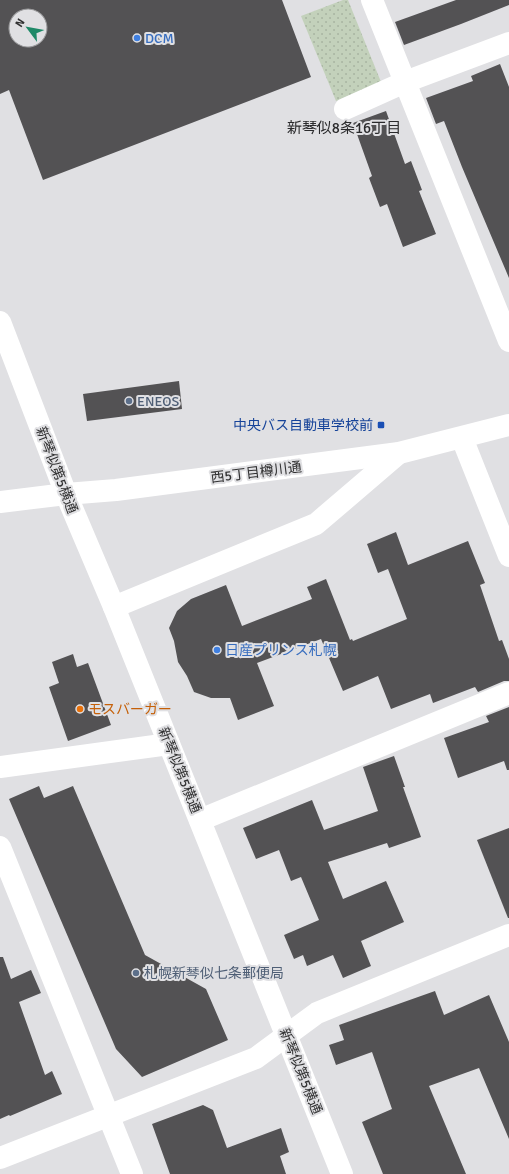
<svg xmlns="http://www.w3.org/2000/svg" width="509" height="1174" font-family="Signika,'Noto Sans JP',sans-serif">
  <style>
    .park { fill: url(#park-dots) }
    .building { fill: #535254; fill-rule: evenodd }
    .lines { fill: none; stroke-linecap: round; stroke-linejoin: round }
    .street { stroke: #fff; stroke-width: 22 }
    .secondary { stroke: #fff; stroke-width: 22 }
    .shop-dot { fill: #3f7fe0; stroke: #e0e0e3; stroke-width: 1.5 }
    .service-dot { fill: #5c6f8a; stroke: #e0e0e3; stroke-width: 1.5 }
    .transit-dot { fill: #1a4fb4; stroke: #e0e0e3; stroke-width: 1.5 }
    .food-dot { fill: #e8710a; stroke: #e0e0e3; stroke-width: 1.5 }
    .labels { text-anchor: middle; stroke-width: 4; stroke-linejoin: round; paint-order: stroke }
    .shop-label { font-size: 14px; fill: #366cbe; stroke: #e0e0e3; text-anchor: start }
    .service-label { font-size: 14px; fill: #4e5e75; stroke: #e0e0e3; text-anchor: start }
    .transit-label { font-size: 14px; fill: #164399; stroke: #e0e0e3; text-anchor: end }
    .street-label { font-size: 14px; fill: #313132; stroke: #e0e0e3 }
    .food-label { font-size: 14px; fill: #c56008; stroke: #e0e0e3; text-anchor: start }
    .neighbourhood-label { font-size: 15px; fill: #2a2a2c; stroke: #e0e0e3 }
  </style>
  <defs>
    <pattern id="park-dots" width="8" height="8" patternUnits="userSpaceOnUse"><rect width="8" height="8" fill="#c3d1bb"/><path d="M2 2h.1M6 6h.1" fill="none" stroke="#a8b4a1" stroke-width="1.8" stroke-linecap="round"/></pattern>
  </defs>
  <rect width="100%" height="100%" fill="#e0e0e3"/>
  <path class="park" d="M 343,0 L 348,0 L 381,82 L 336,101 L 301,16 Z"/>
  <g class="building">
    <path d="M 0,0 L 282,0 L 311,77 L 43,180 L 9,90 L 0,94 ZM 16,16 L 40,16 L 40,40 L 16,40 Z"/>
    <path d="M 456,0 L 509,0 L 509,5 L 461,24 L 404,45 L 395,22 Z"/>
    <path d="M 500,64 L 509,87 L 509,278 L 462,167 L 444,121 L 436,124 L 426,98 L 473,81 L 471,76 Z"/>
    <path d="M 386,111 L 405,164 L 411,161 L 422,190 L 419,191 L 436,234 L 403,247 L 387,204 L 380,207 L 369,178 L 372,176 L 353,123 Z"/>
    <path d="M 179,381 L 182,409 L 87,421 L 83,394 Z"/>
    <path d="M 396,532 L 408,565 L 468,541 L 485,583 L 480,585 L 499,641 L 502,640 L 509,659 L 509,681 L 504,681 L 478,692 L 475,687 L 433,703 L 430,694 L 391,709 L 378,676 L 343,691 L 321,639 L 257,663 L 274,706 L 238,720 L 230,698 L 211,698 L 194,692 L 187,676 L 178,662 L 174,641 L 169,628 L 177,611 L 191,599 L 226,585 L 242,626 L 312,599 L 307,587 L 326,579 L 350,640 L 352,639 L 353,641 L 407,619 L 388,569 L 378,573 L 367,544 Z"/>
    <path d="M 73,654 L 77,667 L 88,663 L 111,725 L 68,741 L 49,687 L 59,683 L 52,662 Z"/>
    <path d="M 509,707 L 509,770 L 507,770 L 504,761 L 458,778 L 444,738 L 489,722 L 486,716 Z"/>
    <path d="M 394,756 L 405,787 L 403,787 L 421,837 L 389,848 L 387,843 L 328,862 L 343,899 L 386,881 L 404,922 L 361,941 L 371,966 L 343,978 L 333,955 L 307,966 L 303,955 L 294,959 L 284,935 L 319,920 L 301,877 L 291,881 L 279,850 L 256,859 L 243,828 L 312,800 L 324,830 L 378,811 L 363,767 Z"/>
    <path d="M 39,786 L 44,798 L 73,786 L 145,955 L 206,989 L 228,1040 L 142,1077 L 116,1049 L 9,799 Z"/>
    <path d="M 509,828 L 509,918 L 508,918 L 477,840 Z"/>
    <path d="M 0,957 L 3,957 L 11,979 L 31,970 L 41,993 L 19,1002 L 45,1075 L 52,1071 L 62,1094 L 10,1116 L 9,1115 L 0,1119 Z"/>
    <path d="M 435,991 L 444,1015 L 489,995 L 509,1042 L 509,1139 L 479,1068 L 429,1086 L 466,1174 L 383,1174 L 362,1122 L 392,1109 L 372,1052 L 336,1065 L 329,1045 L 344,1040 L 339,1025 Z"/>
    <path d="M 203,1105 L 213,1110 L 227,1148 L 281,1128 L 289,1152 L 280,1156 L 286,1174 L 170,1174 L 152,1124 Z"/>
  </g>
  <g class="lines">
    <g class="street">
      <path d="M 372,0 L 509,341"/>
      <path d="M 345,109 L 405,82 L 509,43"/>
      <path d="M 462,438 L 509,556"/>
      <path d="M 114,607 L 316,524 L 399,453"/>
      <path d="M 0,767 L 169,744"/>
      <path d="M 200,820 L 509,693"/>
      <path d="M 0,847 L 132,1174"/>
      <path d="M 0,1158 L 256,1058 L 317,1013 L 509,935"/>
    </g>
    <g class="secondary">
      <path d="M 0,322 L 66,494 L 114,607 L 342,1174"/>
      <path d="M 0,502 L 66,494 L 116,490 L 399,453 L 509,425"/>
    </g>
  </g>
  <g class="shop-dot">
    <circle cx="137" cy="38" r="4"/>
    <circle cx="217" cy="650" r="4"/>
  </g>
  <g class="service-dot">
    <circle cx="129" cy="401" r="4"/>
    <circle cx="136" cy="973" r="4"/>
  </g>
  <rect class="transit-dot" x="377" y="421" width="8" height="8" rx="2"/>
  <circle class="food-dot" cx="80" cy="709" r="4"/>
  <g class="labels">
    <g class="shop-label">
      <text x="145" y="43">DCM</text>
      <text x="225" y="655">日産プリンス札幌</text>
    </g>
    <g class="service-label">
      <text x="137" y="406">ENEOS</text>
      <text x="144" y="978">札幌新琴似七条郵便局</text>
    </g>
    <g class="transit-label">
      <text x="373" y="430">中央バス自動車学校前</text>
    </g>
    <g class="street-label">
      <text transform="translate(57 470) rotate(69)" y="5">新琴似第5横通</text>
      <text transform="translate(256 472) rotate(-7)" y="5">西5丁目樽川通</text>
      <text transform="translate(180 770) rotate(68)" y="5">新琴似第5横通</text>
      <text transform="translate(301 1071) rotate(68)" y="5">新琴似第5横通</text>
    </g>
    <g class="food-label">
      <text x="88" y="714">モスバーガー</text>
    </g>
    <g class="neighbourhood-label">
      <text x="344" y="133">新琴似8条16丁目</text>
    </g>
  </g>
  <g transform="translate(28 28) rotate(302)"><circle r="19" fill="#e0e0e3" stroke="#9a9a9c"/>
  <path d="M0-3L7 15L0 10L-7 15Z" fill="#1e8967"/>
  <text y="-6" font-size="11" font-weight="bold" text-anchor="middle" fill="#313132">N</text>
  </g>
</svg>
